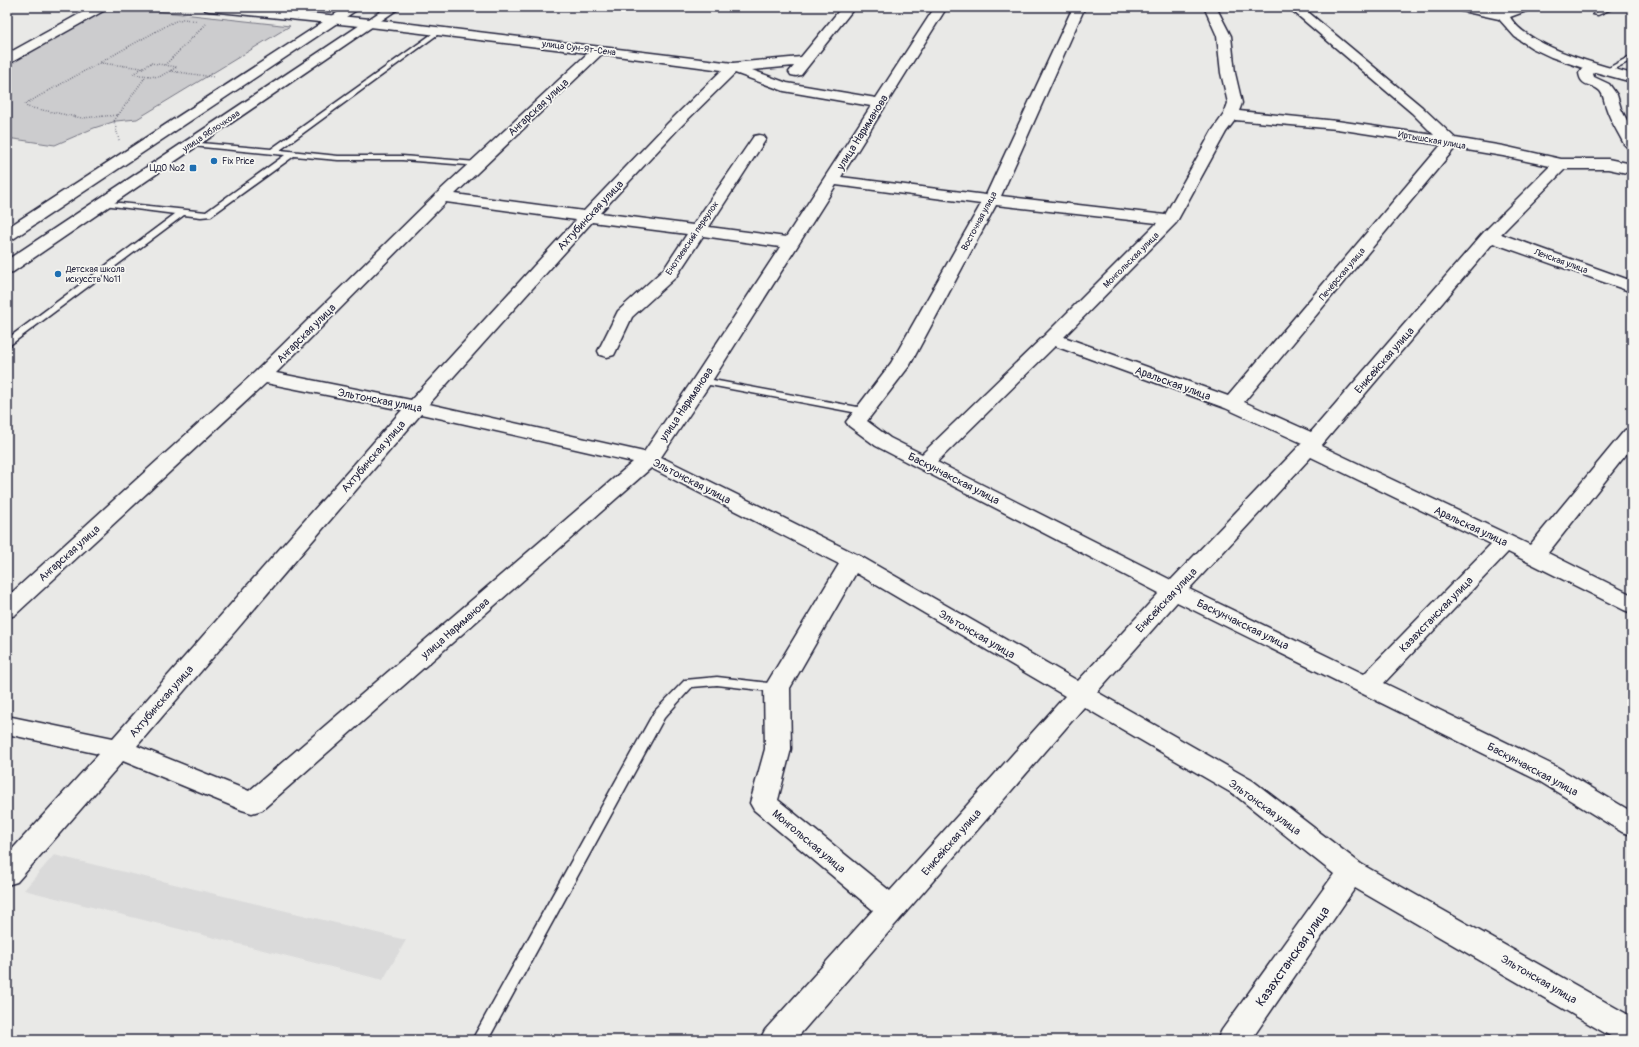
<svg xmlns="http://www.w3.org/2000/svg" width="1639" height="1047" font-family="Pangolin,sans-serif">
  <style>
    .built { fill: #dadada }
    .green { fill: #ccccce; stroke: #777784 }
    .lines { fill: none; stroke-linecap: round; stroke-linejoin: round }
    .service-casing { stroke: #22223b; stroke-width: 3 }
    .minor-casing { stroke: #22223b; stroke-width: 3 }
    .secondary-casing { stroke: #22223b; stroke-width: 3 }
    .primary-casing { stroke: #22223b; stroke-width: 3 }
    .path { stroke: #22223b; stroke-width: 1.5; stroke-dasharray: 0.5 2; stroke-linecap: butt }
    .service { fill: #f6f6f2; fill-rule: evenodd }
    .minor { fill: #f6f6f2; fill-rule: evenodd }
    .secondary { fill: #f6f6f2; fill-rule: evenodd }
    .primary { fill: #f6f6f2; fill-rule: evenodd }
    .poi-dot { fill: #1f6fb2; stroke: #f6f6f2; stroke-width: 1.5 }
    .labels { text-anchor: middle; stroke-width: 3.5; stroke-linejoin: round; paint-order: stroke }
    .far-street-label { font-size: 9px; fill: #22223b; stroke: #f6f6f2 }
    .far-poi-label { font-size: 9px; fill: #22223b; stroke: #f6f6f2; text-anchor: start }
    .street-label { font-size: 11px; fill: #22223b; stroke: #f6f6f2 }
    .near-street-label { font-size: 13px; fill: #22223b; stroke: #f6f6f2 }
  </style>
  <rect width="100%" height="100%" fill="#e9e9e7"/>
  <filter id="ink" filterUnits="userSpaceOnUse"><feTurbulence type="fractalNoise" baseFrequency=".025" numOctaves="2"/><feDisplacementMap in="SourceGraphic" scale="8" xChannelSelector="R" yChannelSelector="G"/><feConvolveMatrix kernelMatrix="1 2 1 2 8 2 1 2 1" color-interpolation-filters="sRGB"/></filter>
  <g filter="url(#ink)">
    <path class="built" d="M 54,855 L 406,940 L 383,980 L 24,890 Z"/>
    <path class="green" d="M 111,7 L 120,7 L 290,26 L 137,119 L 116,121 L 94,128 L 55,145 L 7,138 L 7,64 Z"/>
    <g class="lines">
      <defs>
        <g id="service">
          <path d="M 1608,7 L 1616,7 L 1598,15 L 1593,14 Z"/>
          <path d="M 439,29 L 442,31 L 441,32 L 280,150 L 338,156 L 402,156 L 477,162 L 480,162 L 480,166 L 402,160 L 338,160 L 294,156 L 211,216 L 201,217 L 184,215 L 10,345 L 7,346 L 7,339 L 175,214 L 104,205 L 100,203 L 101,201 L 206,212 L 285,155 L 192,146 L 188,144 L 189,142 L 271,149 Z"/>
          <path d="M 1632,55 L 1632,60 L 1608,72 L 1603,71 Z"/>
          <path d="M 702,378 L 863,408 L 868,411 L 863,414 L 699,383 L 697,381 L 699,379 Z"/>
          <path d="M 717,677 L 777,684 L 781,685 L 783,688 L 781,691 L 777,692 L 717,685 L 692,687 L 664,718 L 488,1040 L 472,1040 L 654,712 L 685,680 Z"/>
        </g>
        <g id="minor">
          <path d="M 92,7 L 107,7 L 105,10 L 12,62 L 7,63 L 7,54 Z"/>
          <path d="M 842,7 L 855,7 L 801,75 L 796,76 L 791,75 L 789,72 L 794,66 L 752,70 L 787,83 L 876,98 L 935,7 L 947,7 L 841,177 L 986,195 L 1073,7 L 1085,7 L 1001,196 L 1165,215 L 1212,131 L 1224,114 L 1228,103 L 1221,73 L 1217,36 L 1204,7 L 1216,7 L 1231,36 L 1235,73 L 1242,103 L 1239,111 L 1337,121 L 1434,135 L 1412,113 L 1288,7 L 1302,7 L 1422,107 L 1455,138 L 1503,146 L 1561,159 L 1608,159 L 1632,164 L 1632,174 L 1608,169 L 1565,169 L 1501,234 L 1632,281 L 1632,292 L 1493,243 L 1321,446 L 1530,545 L 1625,430 L 1632,428 L 1632,447 L 1548,553 L 1632,595 L 1632,613 L 1624,610 L 1508,552 L 1384,683 L 1557,767 L 1632,812 L 1632,835 L 1622,832 L 1539,781 L 1177,602 L 1097,692 L 1253,781 L 1361,864 L 1632,1017 L 1632,1040 L 1617,1040 L 1355,888 L 1251,1040 L 1217,1040 L 1222,1030 L 1334,874 L 1235,795 L 1084,707 L 795,1040 L 760,1040 L 765,1030 L 873,910 L 754,810 L 750,803 L 765,749 L 764,688 L 839,564 L 651,468 L 262,810 L 252,813 L 242,810 L 123,761 L 17,882 L 7,885 L 7,855 L 99,754 L 7,734 L 7,716 L 113,738 L 402,410 L 266,383 L 15,615 L 7,618 L 7,597 L 255,372 L 436,194 L 588,53 L 370,27 L 365,26 L 364,23 L 365,20 L 370,19 L 733,63 L 801,57 ZM 602,54 L 722,70 L 668,123 L 584,211 L 455,194 ZM 735,73 L 784,91 L 871,106 L 786,237 L 709,227 L 766,139 L 764,136 L 759,135 L 754,136 L 693,225 L 600,213 L 678,129 ZM 1235,120 L 1337,129 L 1441,145 L 1228,396 L 1064,337 L 1176,223 L 1226,132 ZM 1455,148 L 1503,156 L 1550,166 L 1484,232 L 1311,432 L 1244,402 ZM 836,185 L 981,204 L 891,363 L 846,422 L 849,426 L 876,446 L 1159,593 L 1078,681 L 860,556 L 661,457 L 712,381 ZM 446,202 L 576,220 L 411,400 L 276,373 ZM 996,205 L 1157,223 L 1045,335 L 922,454 L 890,438 L 867,421 L 910,365 ZM 592,222 L 687,234 L 664,269 L 618,311 L 598,351 L 600,355 L 607,357 L 614,355 L 616,351 L 632,317 L 676,277 L 703,236 L 780,247 L 692,381 L 644,452 L 429,404 ZM 1055,346 L 1225,408 L 1302,443 L 1171,580 L 937,462 ZM 421,414 L 633,462 L 249,791 L 137,746 ZM 1311,457 L 1491,544 L 1364,674 L 1189,589 ZM 856,573 L 1065,696 L 890,891 L 778,800 L 791,749 L 790,688 Z"/>
          <path d="M 1455,7 L 1478,7 L 1494,11 L 1492,7 L 1504,7 L 1506,10 L 1513,7 L 1531,7 L 1529,10 L 1510,17 C 1527,47 1600,65 1632,74 L 1632,82 L 1595,72 L 1593,74 L 1594,77 L 1609,84 L 1617,95 L 1621,109 L 1632,130 L 1632,149 L 1627,147 L 1624,144 C 1618,132 1610,120 1606,107 C 1604,102 1604,94 1599,90 C 1590,83 1581,87 1579,73 L 1583,68 L 1551,57 L 1532,48 L 1515,37 L 1499,19 L 1457,10 Z"/>
        </g>
        <path id="secondary" d="M 203,7 L 247,7 L 370,19 L 375,20 L 376,23 L 375,26 L 370,27 L 209,11 L 205,10 Z"/>
        <g id="primary">
          <path d="M 346,7 L 361,7 L 13,239 L 7,240 L 7,228 Z"/>
          <path d="M 387,7 L 401,7 L 13,272 L 7,273 L 7,260 Z"/>
        </g>
      </defs>
      <use href="#service" class="service-casing"/>
      <use href="#minor" class="minor-casing"/>
      <use href="#secondary" class="secondary-casing"/>
      <use href="#primary" class="primary-casing"/>
      <g class="path">
        <path d="M 152,7 L 193,12"/>
        <path d="M 100,63 L 143,68"/>
        <path d="M 151,63 L 177,67 L 159,77 L 132,74 Z"/>
        <path d="M 165,65 L 207,23"/>
        <path d="M 170,71 L 214,77"/>
        <path d="M 118,115 L 82,118 L 27,107 L 25,104 L 173,22 L 183,19 L 199,21"/>
        <path d="M 119,140 L 114,121 L 146,76"/>
      </g>
      <use href="#service" class="service"/>
      <use href="#minor" class="minor"/>
      <use href="#secondary" class="secondary"/>
      <use href="#primary" class="primary"/>
    </g>
  </g>
  <g class="poi-dot">
    <circle cx="214" cy="161" r="4"/>
    <rect x="189" y="164" width="8" height="8" rx="2"/>
    <circle cx="58" cy="274" r="4"/>
  </g>
  <g class="labels">
    <g class="far-street-label">
      <text transform="translate(579 48) rotate(7)" y="3">улица Сун-Ят-Сена</text>
      <text transform="translate(211 131) rotate(-34)" y="3">улица Яблочкова</text>
      <text transform="translate(1432 140) rotate(10)" y="3">Иртышская улица</text>
      <text transform="translate(979 221) rotate(-62)" y="3">Восточная улица</text>
      <text transform="translate(692 238) rotate(-56)" y="3">Енотаевский переулок</text>
      <text transform="translate(1131 260) rotate(-45)" y="3">Монгольская улица</text>
      <text transform="translate(1561 261) rotate(20)" y="3">Ленская улица</text>
      <text transform="translate(1342 274) rotate(-50)" y="3">Печёрская улица</text>
    </g>
    <g class="far-poi-label">
      <text x="222" y="164">Fix Price</text>
      <text x="185" y="171" text-anchor="end">ЦДО №2</text>
      <text x="66" y="272">Детская школа<tspan x="66" dy="10">искусств №11</tspan></text>
    </g>
    <g class="street-label">
      <text transform="translate(538 107) rotate(-43)" y="4">Ангарская улица</text>
      <text transform="translate(862 132) rotate(-58)" y="4">улица Нариманова</text>
      <text transform="translate(590 215) rotate(-47)" y="4">Ахтубинская улица</text>
      <text transform="translate(306 333) rotate(-45)" y="4">Ангарская улица</text>
      <text transform="translate(1384 360) rotate(-49)" y="4">Енисейская улица</text>
      <text transform="translate(1173 383) rotate(20)" y="4">Аральская улица</text>
      <text transform="translate(380 400) rotate(11)" y="4">Эльтонская улица</text>
      <text transform="translate(686 404) rotate(-56)" y="4">улица Нариманова</text>
      <text transform="translate(373 456) rotate(-49)" y="4">Ахтубинская улица</text>
      <text transform="translate(954 478) rotate(27)" y="4">Баскунчакская улица</text>
      <text transform="translate(692 481) rotate(27)" y="4">Эльтонская улица</text>
      <text transform="translate(1471 526) rotate(25)" y="4">Аральская улица</text>
      <text transform="translate(69 553) rotate(-42)" y="4">Ангарская улица</text>
      <text transform="translate(1166 600) rotate(-47)" y="4">Енисейская улица</text>
      <text transform="translate(1436 614) rotate(-46)" y="4">Казахстанская улица</text>
      <text transform="translate(1243 624) rotate(26)" y="4">Баскунчакская улица</text>
      <text transform="translate(455 628) rotate(-41)" y="4">улица Нариманова</text>
      <text transform="translate(977 634) rotate(30)" y="4">Эльтонская улица</text>
      <text transform="translate(161 701) rotate(-49)" y="4">Ахтубинская улица</text>
      <text transform="translate(1533 769) rotate(28)" y="4">Баскунчакская улица</text>
      <text transform="translate(1265 807) rotate(36)" y="4">Эльтонская улица</text>
      <text transform="translate(809 841) rotate(40)" y="4">Монгольская улица</text>
      <text transform="translate(951 842) rotate(-49)" y="4">Енисейская улица</text>
      <text transform="translate(1539 979) rotate(30)" y="4">Эльтонская улица</text>
    </g>
    <g class="near-street-label">
      <text transform="translate(1292 956) rotate(-55)" y="5">Казахстанская улица</text>
    </g>
  </g>
  <rect width="1639" height="1047" fill="none" stroke="#f6f6f2" stroke-width="24"/>
  <rect x="12" y="12" width="1615" height="1023" fill="none" stroke="#22223b" stroke-width="1.5" filter="url(#ink)"/>
</svg>
